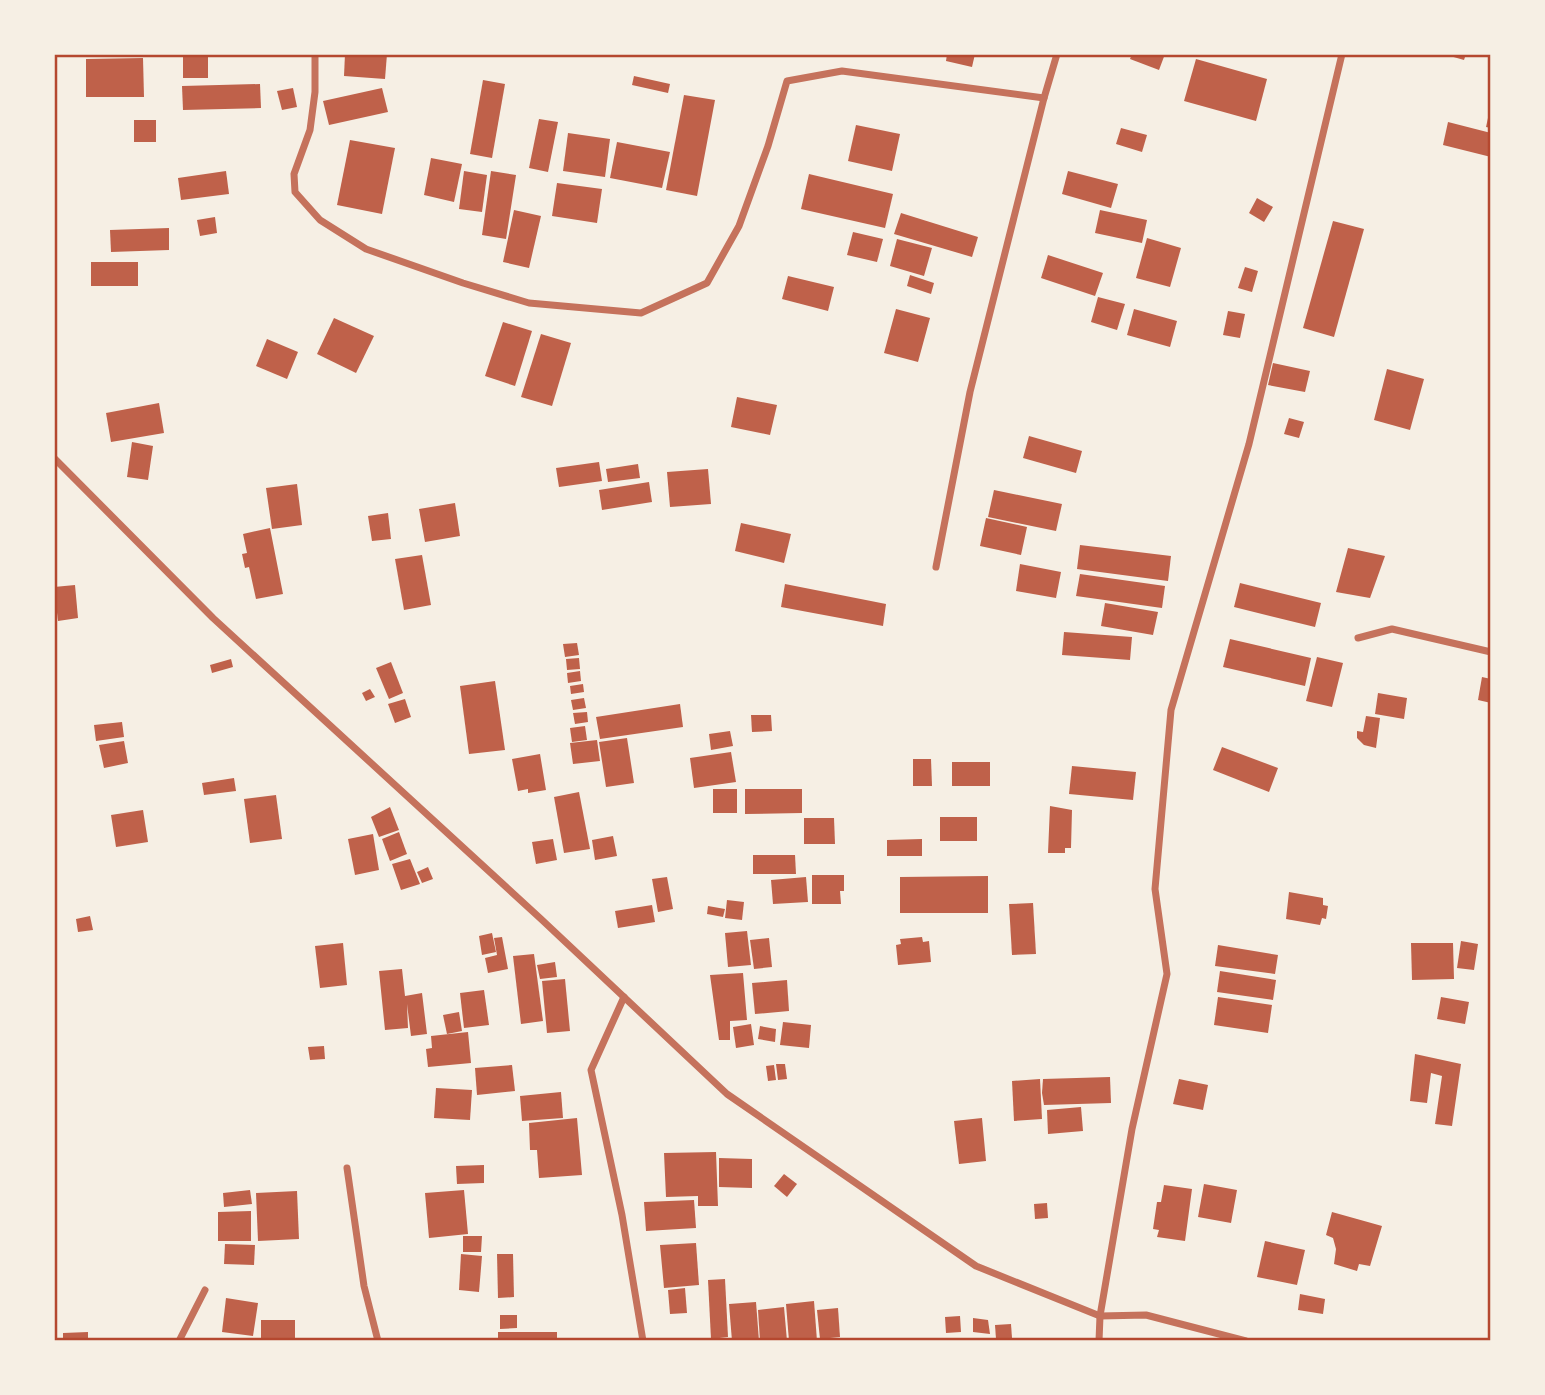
<svg xmlns="http://www.w3.org/2000/svg" width="1545" height="1395" font-family="Signika,sans-serif">
  <style>
    .building { fill: #bf614a }
    .lines { fill: none; stroke-linecap: round; stroke-linejoin: round }
    .minor { stroke: #c5725c; stroke-width: 7 }
    .neatline { fill: none; stroke: #b5482f; stroke-width: 2.5 }
  </style>
  <rect width="100%" height="100%" fill="#f6efe4"/>
  <g class="building">
    <rect x="183" y="54" width="25" height="24"/>
    <path d="M 345,54 L 387,54 L 385,79 L 344,76 Z"/>
    <path d="M 947,54 L 975,54 L 972,67 L 946,61 Z"/>
    <path d="M 1132,54 L 1165,54 L 1159,70 L 1130,59 Z"/>
    <path d="M 1443,54 L 1466,54 L 1464,60 Z"/>
    <path d="M 143,58 L 144,97 L 86,97 L 86,59 Z"/>
    <path d="M 1196,59 L 1267,79 L 1256,121 L 1184,101 Z"/>
    <path d="M 634,76 L 670,84 L 668,93 L 632,85 Z"/>
    <path d="M 483,80 L 505,84 L 492,158 L 470,154 Z"/>
    <path d="M 260,84 L 261,108 L 183,110 L 182,86 Z"/>
    <path d="M 293,88 L 297,107 L 282,110 L 277,91 Z"/>
    <path d="M 382,88 L 388,112 L 329,125 L 323,101 Z"/>
    <path d="M 684,95 L 715,100 L 697,196 L 666,190 Z"/>
    <path d="M 1490,109 L 1491,109 L 1491,128 L 1486,127 Z"/>
    <path d="M 539,119 L 558,122 L 548,172 L 529,168 Z"/>
    <rect x="134" y="120" width="22" height="22"/>
    <path d="M 1448,122 L 1491,133 L 1491,157 L 1443,145 Z"/>
    <path d="M 856,125 L 900,134 L 892,171 L 848,161 Z"/>
    <path d="M 1121,128 L 1147,135 L 1142,152 L 1116,144 Z"/>
    <path d="M 568,133 L 610,139 L 605,177 L 563,171 Z"/>
    <path d="M 350,140 L 395,148 L 382,214 L 337,205 Z"/>
    <path d="M 617,142 L 670,152 L 662,188 L 610,178 Z"/>
    <path d="M 431,158 L 462,164 L 454,202 L 424,195 Z"/>
    <path d="M 226,171 L 229,194 L 181,200 L 178,178 Z"/>
    <path d="M 464,171 L 487,175 L 482,212 L 459,209 Z"/>
    <path d="M 491,171 L 516,175 L 506,239 L 482,235 Z"/>
    <path d="M 1068,171 L 1118,184 L 1111,208 L 1062,194 Z"/>
    <path d="M 809,174 L 893,194 L 885,228 L 801,209 Z"/>
    <path d="M 557,183 L 602,189 L 597,223 L 552,216 Z"/>
    <path d="M 1257,198 L 1273,207 L 1264,222 L 1249,213 Z"/>
    <path d="M 514,210 L 541,216 L 529,268 L 503,262 Z"/>
    <path d="M 1100,210 L 1147,220 L 1142,243 L 1095,233 Z"/>
    <path d="M 901,213 L 978,237 L 972,257 L 894,234 Z"/>
    <path d="M 215,217 L 217,233 L 200,236 L 197,220 Z"/>
    <path d="M 1333,221 L 1364,229 L 1334,337 L 1303,328 Z"/>
    <path d="M 169,228 L 169,250 L 111,252 L 110,230 Z"/>
    <path d="M 853,232 L 883,239 L 877,262 L 847,255 Z"/>
    <path d="M 1147,238 L 1181,248 L 1170,287 L 1136,278 Z"/>
    <path d="M 897,239 L 932,248 L 924,276 L 890,266 Z"/>
    <path d="M 1048,255 L 1103,273 L 1095,296 L 1041,278 Z"/>
    <rect x="91" y="262" width="47" height="24"/>
    <path d="M 1245,267 L 1258,271 L 1252,292 L 1238,288 Z"/>
    <path d="M 910,275 L 934,283 L 931,294 L 907,286 Z"/>
    <path d="M 788,276 L 834,287 L 828,311 L 782,299 Z"/>
    <path d="M 1098,297 L 1125,304 L 1117,330 L 1091,322 Z"/>
    <path d="M 896,309 L 930,318 L 918,362 L 884,353 Z"/>
    <path d="M 1134,309 L 1177,321 L 1170,347 L 1127,335 Z"/>
    <path d="M 1228,311 L 1245,314 L 1240,338 L 1223,335 Z"/>
    <path d="M 334,318 L 374,336 L 356,373 L 317,354 Z"/>
    <path d="M 503,322 L 532,331 L 515,386 L 485,376 Z"/>
    <path d="M 541,334 L 571,343 L 552,406 L 521,397 Z"/>
    <path d="M 267,339 L 298,352 L 287,379 L 256,366 Z"/>
    <path d="M 1273,363 L 1310,371 L 1305,392 L 1268,385 Z"/>
    <path d="M 1387,369 L 1424,379 L 1410,430 L 1374,420 Z"/>
    <path d="M 737,397 L 777,405 L 770,435 L 731,427 Z"/>
    <path d="M 159,403 L 164,433 L 111,442 L 106,413 Z"/>
    <path d="M 1289,418 L 1304,422 L 1299,438 L 1284,434 Z"/>
    <path d="M 1029,436 L 1082,451 L 1076,473 L 1023,458 Z"/>
    <path d="M 132,442 L 153,446 L 148,480 L 127,477 Z"/>
    <path d="M 599,462 L 602,481 L 559,487 L 556,468 Z"/>
    <path d="M 638,464 L 640,478 L 608,482 L 606,469 Z"/>
    <path d="M 708,469 L 711,504 L 670,507 L 667,472 Z"/>
    <path d="M 649,482 L 652,502 L 602,510 L 599,490 Z"/>
    <path d="M 297,484 L 302,525 L 272,529 L 266,488 Z"/>
    <path d="M 994,490 L 1062,504 L 1056,531 L 988,517 Z"/>
    <path d="M 455,503 L 460,536 L 425,542 L 419,509 Z"/>
    <path d="M 388,513 L 391,539 L 372,541 L 368,516 Z"/>
    <path d="M 986,518 L 1027,527 L 1021,555 L 980,546 Z"/>
    <path d="M 741,523 L 791,534 L 784,563 L 735,551 Z"/>
    <path d="M 270,528 L 283,594 L 256,599 L 249,567 L 245,568 L 242,554 L 247,553 L 243,534 Z"/>
    <path d="M 1080,545 L 1171,556 L 1168,581 L 1077,569 Z"/>
    <path d="M 1348,548 L 1385,556 L 1370,598 L 1336,592 Z"/>
    <path d="M 422,555 L 431,605 L 404,610 L 395,559 Z"/>
    <path d="M 1020,564 L 1061,572 L 1056,598 L 1016,591 Z"/>
    <path d="M 1080,574 L 1165,586 L 1162,608 L 1076,596 Z"/>
    <path d="M 1240,583 L 1321,603 L 1315,627 L 1234,607 Z"/>
    <path d="M 785,584 L 886,604 L 883,626 L 781,607 Z"/>
    <path d="M 75,585 L 78,618 L 58,621 L 54,587 Z"/>
    <path d="M 1105,603 L 1158,612 L 1153,635 L 1101,626 Z"/>
    <path d="M 1064,632 L 1132,637 L 1130,660 L 1062,655 Z"/>
    <path d="M 1230,639 L 1311,658 L 1305,686 L 1223,667 Z"/>
    <path d="M 577,643 L 579,655 L 565,657 L 563,644 Z"/>
    <path d="M 1317,657 L 1343,663 L 1332,707 L 1306,701 Z"/>
    <path d="M 579,658 L 580,669 L 567,670 L 566,659 Z"/>
    <path d="M 231,659 L 233,667 L 212,673 L 210,665 Z"/>
    <path d="M 391,662 L 403,693 L 389,699 L 376,668 Z"/>
    <path d="M 580,671 L 581,681 L 568,683 L 567,673 Z"/>
    <path d="M 1482,677 L 1491,679 L 1491,703 L 1478,700 Z"/>
    <path d="M 495,681 L 505,750 L 469,754 L 460,686 Z"/>
    <path d="M 583,684 L 584,692 L 571,694 L 570,686 Z"/>
    <path d="M 370,689 L 375,697 L 366,701 L 362,693 Z"/>
    <path d="M 1378,693 L 1407,698 L 1404,719 L 1375,714 Z"/>
    <path d="M 584,698 L 586,708 L 573,710 L 571,700 Z"/>
    <path d="M 405,699 L 411,717 L 395,723 L 388,704 Z"/>
    <path d="M 680,704 L 683,727 L 600,739 L 596,717 Z"/>
    <path d="M 587,712 L 588,722 L 575,724 L 573,713 Z"/>
    <path d="M 751,715 L 771,715 L 772,731 L 752,732 Z"/>
    <path d="M 1366,716 L 1380,718 L 1376,748 L 1364,745 L 1357,738 L 1357,731 L 1363,732 Z"/>
    <path d="M 122,722 L 124,737 L 96,741 L 94,725 Z"/>
    <path d="M 585,726 L 587,740 L 572,742 L 570,728 Z"/>
    <path d="M 730,731 L 733,746 L 711,750 L 709,734 Z"/>
    <path d="M 627,738 L 634,783 L 606,787 L 599,742 Z"/>
    <path d="M 597,740 L 600,761 L 573,764 L 570,743 Z"/>
    <path d="M 124,741 L 128,763 L 104,768 L 99,745 Z"/>
    <path d="M 1222,747 L 1278,768 L 1269,792 L 1213,770 Z"/>
    <path d="M 731,752 L 736,782 L 694,788 L 690,758 Z"/>
    <path d="M 540,754 L 546,790 L 528,793 L 528,789 L 518,791 L 512,759 Z"/>
    <path d="M 913,759 L 931,759 L 932,786 L 913,786 Z"/>
    <rect x="952" y="762" width="38" height="24"/>
    <path d="M 1072,766 L 1136,772 L 1133,800 L 1069,794 Z"/>
    <path d="M 234,778 L 236,791 L 204,795 L 202,783 Z"/>
    <rect x="713" y="789" width="24" height="24"/>
    <path d="M 745,789 L 802,789 L 802,813 L 745,814 Z"/>
    <path d="M 579,792 L 590,849 L 564,853 L 554,797 Z"/>
    <path d="M 276,795 L 282,839 L 250,843 L 244,799 Z"/>
    <path d="M 1050,806 L 1072,810 L 1071,848 L 1065,848 L 1065,853 L 1048,853 Z"/>
    <path d="M 390,807 L 399,830 L 379,837 L 371,817 Z"/>
    <path d="M 143,810 L 148,842 L 116,847 L 111,815 Z"/>
    <rect x="940" y="817" width="37" height="24"/>
    <path d="M 804,818 L 834,818 L 835,844 L 804,844 Z"/>
    <path d="M 399,832 L 407,854 L 390,861 L 382,839 Z"/>
    <path d="M 373,834 L 379,870 L 355,875 L 348,839 Z"/>
    <path d="M 613,836 L 617,856 L 595,860 L 592,840 Z"/>
    <path d="M 553,839 L 557,860 L 536,864 L 532,842 Z"/>
    <path d="M 922,839 L 922,856 L 887,856 L 887,840 Z"/>
    <path d="M 753,855 L 795,855 L 796,874 L 753,874 Z"/>
    <path d="M 410,859 L 420,884 L 401,890 L 392,864 Z"/>
    <path d="M 428,867 L 433,879 L 422,883 L 417,872 Z"/>
    <path d="M 812,875 L 844,875 L 844,891 L 840,891 L 841,904 L 812,904 Z"/>
    <path d="M 988,876 L 988,913 L 900,913 L 900,877 Z"/>
    <path d="M 667,877 L 673,909 L 658,912 L 652,879 Z"/>
    <path d="M 806,877 L 808,902 L 773,904 L 771,880 Z"/>
    <path d="M 1289,892 L 1323,898 L 1323,905 L 1328,906 L 1326,919 L 1322,918 L 1320,925 L 1286,919 Z"/>
    <path d="M 727,900 L 744,902 L 742,920 L 725,918 Z"/>
    <path d="M 1033,903 L 1036,954 L 1012,955 L 1009,904 Z"/>
    <path d="M 652,905 L 655,922 L 618,928 L 615,911 Z"/>
    <path d="M 708,906 L 725,909 L 723,917 L 707,914 Z"/>
    <path d="M 90,916 L 93,930 L 78,932 L 76,919 Z"/>
    <path d="M 747,931 L 751,965 L 728,967 L 725,933 Z"/>
    <path d="M 492,933 L 496,952 L 482,955 L 479,936 Z"/>
    <path d="M 502,937 L 508,969 L 488,973 L 485,958 L 497,955 L 494,938 Z"/>
    <path d="M 922,937 L 923,942 L 929,941 L 931,962 L 898,965 L 896,945 L 901,944 L 900,939 Z"/>
    <path d="M 769,938 L 772,967 L 754,969 L 750,940 Z"/>
    <path d="M 1461,941 L 1478,944 L 1474,970 L 1457,968 Z"/>
    <path d="M 343,943 L 347,985 L 320,988 L 315,946 Z"/>
    <path d="M 1411,943 L 1453,943 L 1454,979 L 1412,980 Z"/>
    <path d="M 1218,945 L 1278,955 L 1275,974 L 1215,966 Z"/>
    <path d="M 534,954 L 543,1021 L 521,1024 L 513,956 Z"/>
    <path d="M 555,962 L 557,977 L 540,979 L 537,965 Z"/>
    <path d="M 402,969 L 405,996 L 422,993 L 427,1034 L 411,1036 L 407,1004 L 408,1028 L 385,1030 L 379,971 Z"/>
    <path d="M 1220,971 L 1276,980 L 1273,1000 L 1217,992 Z"/>
    <path d="M 743,973 L 747,1020 L 730,1021 L 730,1040 L 719,1040 L 710,975 Z"/>
    <path d="M 565,979 L 570,1031 L 547,1033 L 542,981 Z"/>
    <path d="M 787,980 L 789,1011 L 755,1014 L 752,983 Z"/>
    <path d="M 484,990 L 489,1025 L 464,1028 L 460,993 Z"/>
    <path d="M 1218,997 L 1272,1005 L 1268,1033 L 1214,1025 Z"/>
    <path d="M 1441,997 L 1469,1002 L 1465,1024 L 1437,1019 Z"/>
    <path d="M 459,1012 L 462,1031 L 447,1034 L 443,1015 Z"/>
    <path d="M 783,1022 L 811,1025 L 809,1048 L 780,1045 Z"/>
    <path d="M 751,1024 L 754,1045 L 736,1048 L 733,1027 Z"/>
    <path d="M 760,1026 L 776,1029 L 775,1042 L 758,1039 Z"/>
    <path d="M 468,1032 L 471,1063 L 428,1067 L 426,1049 L 432,1048 L 431,1036 Z"/>
    <path d="M 324,1046 L 325,1059 L 310,1060 L 308,1047 Z"/>
    <path d="M 1415,1054 L 1461,1064 L 1452,1126 L 1435,1124 L 1442,1076 L 1431,1073 L 1427,1103 L 1410,1101 Z"/>
    <path d="M 776,1064 L 785,1064 L 787,1079 L 778,1080 Z"/>
    <path d="M 512,1065 L 515,1091 L 477,1095 L 475,1068 Z"/>
    <path d="M 774,1065 L 776,1080 L 768,1081 L 766,1066 Z"/>
    <path d="M 1110,1077 L 1111,1103 L 1044,1105 L 1042,1093 L 1043,1079 Z"/>
    <path d="M 1040,1079 L 1042,1119 L 1014,1121 L 1012,1081 Z"/>
    <path d="M 1179,1079 L 1208,1085 L 1203,1110 L 1173,1104 Z"/>
    <path d="M 436,1088 L 472,1090 L 470,1120 L 434,1118 Z"/>
    <path d="M 561,1092 L 563,1118 L 522,1121 L 520,1096 Z"/>
    <path d="M 1081,1107 L 1083,1131 L 1048,1134 L 1047,1110 Z"/>
    <path d="M 577,1118 L 582,1175 L 539,1178 L 537,1150 L 530,1150 L 529,1123 Z"/>
    <path d="M 982,1118 L 986,1161 L 959,1164 L 954,1121 Z"/>
    <path d="M 716,1152 L 718,1206 L 698,1206 L 698,1196 L 666,1197 L 664,1153 Z"/>
    <path d="M 719,1158 L 752,1159 L 752,1188 L 719,1187 Z"/>
    <path d="M 484,1165 L 484,1183 L 457,1184 L 456,1166 Z"/>
    <path d="M 784,1174 L 797,1184 L 787,1197 L 774,1186 Z"/>
    <path d="M 1204,1184 L 1237,1190 L 1231,1223 L 1198,1217 Z"/>
    <path d="M 1164,1185 L 1192,1189 L 1185,1241 L 1157,1237 L 1159,1230 L 1153,1229 L 1157,1202 L 1161,1202 Z"/>
    <path d="M 250,1190 L 252,1204 L 224,1207 L 223,1193 Z"/>
    <path d="M 464,1190 L 468,1234 L 429,1238 L 425,1193 Z"/>
    <path d="M 297,1191 L 299,1239 L 258,1241 L 256,1193 Z"/>
    <path d="M 694,1200 L 696,1228 L 646,1231 L 644,1202 Z"/>
    <path d="M 1047,1203 L 1048,1218 L 1035,1219 L 1034,1204 Z"/>
    <path d="M 251,1211 L 251,1241 L 218,1241 L 218,1212 Z"/>
    <path d="M 1332,1212 L 1382,1226 L 1370,1266 L 1359,1264 L 1357,1271 L 1334,1264 L 1336,1249 L 1333,1238 L 1326,1235 Z"/>
    <path d="M 463,1236 L 482,1236 L 481,1252 L 463,1252 Z"/>
    <path d="M 1265,1241 L 1305,1250 L 1297,1285 L 1257,1277 Z"/>
    <path d="M 696,1243 L 699,1285 L 664,1288 L 660,1245 Z"/>
    <path d="M 225,1244 L 255,1245 L 254,1265 L 224,1264 Z"/>
    <path d="M 461,1254 L 482,1256 L 479,1292 L 459,1290 Z"/>
    <path d="M 497,1254 L 513,1254 L 514,1297 L 498,1298 Z"/>
    <path d="M 725,1279 L 728,1337 L 711,1339 L 708,1280 Z"/>
    <path d="M 685,1288 L 687,1313 L 670,1314 L 668,1290 Z"/>
    <path d="M 1300,1294 L 1325,1299 L 1323,1314 L 1298,1310 Z"/>
    <path d="M 226,1298 L 258,1303 L 253,1336 L 222,1332 Z"/>
    <path d="M 814,1301 L 817,1341 L 789,1341 L 786,1304 Z"/>
    <path d="M 756,1302 L 759,1341 L 732,1341 L 729,1304 Z"/>
    <path d="M 784,1307 L 787,1341 L 760,1341 L 758,1310 Z"/>
    <path d="M 838,1308 L 840,1337 L 820,1339 L 817,1310 Z"/>
    <path d="M 500,1315 L 517,1315 L 517,1328 L 500,1329 Z"/>
    <path d="M 960,1316 L 961,1332 L 946,1333 L 945,1317 Z"/>
    <path d="M 973,1318 L 988,1320 L 990,1334 L 973,1332 Z"/>
    <rect x="261" y="1320" width="34" height="21"/>
    <path d="M 1011,1324 L 1012,1338 L 996,1339 L 995,1325 Z"/>
    <path d="M 88,1332 L 88,1341 L 63,1341 L 63,1333 Z"/>
    <rect x="498" y="1332" width="59" height="9"/>
  </g>
  <g class="lines">
    <g class="minor">
      <path d="M 315,54 L 315,92 L 310,130 L 294,174 L 295,192 L 320,220 L 366,249 L 463,283 L 529,303 L 641,313 L 707,283 L 739,226 L 768,146 L 787,81 L 842,71 L 1044,98"/>
      <path d="M 54,458 L 213,618 L 541,919 L 727,1094 L 976,1266 L 1100,1316 L 1146,1315 L 1246,1341"/>
      <path d="M 936,567 L 970,392 L 1044,98 L 1057,54"/>
      <path d="M 1358,638 L 1392,629 L 1491,652"/>
      <path d="M 624,997 L 591,1070 L 622,1215 L 643,1341"/>
      <path d="M 347,1168 L 364,1286 L 378,1341"/>
      <path d="M 179,1341 L 205,1290"/>
      <path d="M 1099,1341 L 1100,1316 L 1132,1129 L 1167,974 L 1155,889 L 1171,710 L 1249,444 L 1342,54"/>
    </g>
  </g>
  <rect width="1545" height="1395" fill="none" stroke="#f6efe4" stroke-width="112"/>
  <rect x="56" y="56" width="1433" height="1283" class="neatline"/>
</svg>
